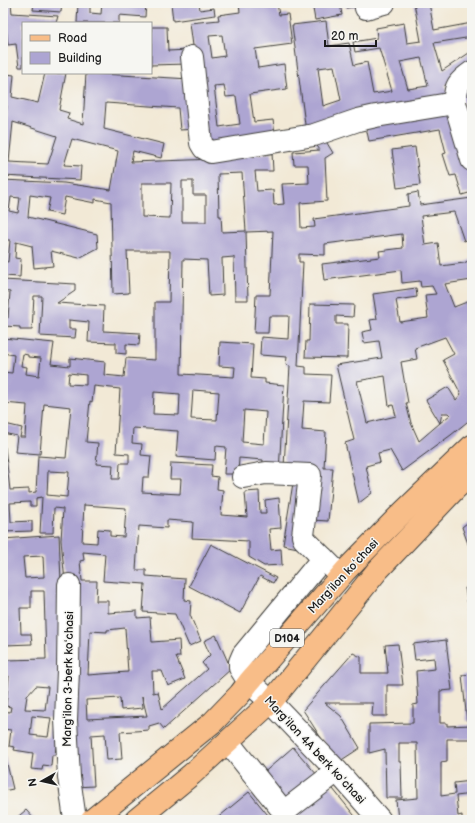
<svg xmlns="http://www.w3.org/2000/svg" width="475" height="823" font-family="'Balsamiq Sans',sans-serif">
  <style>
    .building { fill: #ada5d2; fill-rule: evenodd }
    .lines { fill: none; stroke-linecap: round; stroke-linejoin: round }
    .minor-casing { stroke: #3c3b38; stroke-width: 24 }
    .major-casing { stroke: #3c3b38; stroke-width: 24 }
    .minor { stroke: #fff; stroke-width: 22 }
    .major { stroke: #f8bd88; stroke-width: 22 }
    .labels { text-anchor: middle; stroke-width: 3; stroke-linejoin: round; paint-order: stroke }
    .shield { fill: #f6f6f2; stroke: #5d5d5c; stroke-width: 1 }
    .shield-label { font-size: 11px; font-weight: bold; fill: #1c1c1c }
    .street-label { font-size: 12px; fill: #1c1c1c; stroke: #f6f6f2 }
  </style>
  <rect width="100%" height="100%" fill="#f6f6f2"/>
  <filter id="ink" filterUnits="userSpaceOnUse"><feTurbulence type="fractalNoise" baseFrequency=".025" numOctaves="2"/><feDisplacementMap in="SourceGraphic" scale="8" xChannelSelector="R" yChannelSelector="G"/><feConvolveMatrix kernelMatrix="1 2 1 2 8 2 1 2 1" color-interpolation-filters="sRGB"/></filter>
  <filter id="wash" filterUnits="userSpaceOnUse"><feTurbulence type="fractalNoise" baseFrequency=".012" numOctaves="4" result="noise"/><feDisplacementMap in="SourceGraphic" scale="16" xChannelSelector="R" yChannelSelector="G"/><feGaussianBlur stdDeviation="0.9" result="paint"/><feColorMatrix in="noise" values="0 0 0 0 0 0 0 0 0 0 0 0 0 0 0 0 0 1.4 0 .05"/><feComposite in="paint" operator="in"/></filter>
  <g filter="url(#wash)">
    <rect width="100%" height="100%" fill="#f2e9d6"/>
    <g id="blocks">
      <g class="building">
        <path d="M 3,3 L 11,3 L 12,13 L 58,16 L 56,23 L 23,23 L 23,67 L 19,67 L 16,44 L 8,45 L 6,26 L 3,26 Z"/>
        <path d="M 34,3 L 62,3 L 61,12 L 33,10 Z"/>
        <path d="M 78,3 L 90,3 L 90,13 L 101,14 L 102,3 L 146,3 L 145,17 L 119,15 L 119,23 L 77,23 Z"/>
        <path d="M 171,3 L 199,3 L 200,10 L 214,8 L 215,15 L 173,21 Z"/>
        <path d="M 239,3 L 277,3 L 279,15 L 288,14 L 292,44 L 255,49 L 258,68 L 284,64 L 287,89 L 250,94 L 254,122 L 273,120 L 275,135 L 206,144 L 190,23 L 219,20 L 218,15 L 240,12 ZM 222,35 L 225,56 L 212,58 L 209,36 ZM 224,85 L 226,97 L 236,96 L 240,124 L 219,127 L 214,86 Z"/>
        <path d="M 312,3 L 340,3 L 342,15 L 315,20 Z"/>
        <path d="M 345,3 L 362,3 L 362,6 L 346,8 Z"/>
        <path d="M 414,3 L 429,3 L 434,30 L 472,23 L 472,37 L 434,43 L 442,71 L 472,51 L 472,67 L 445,85 L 449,99 L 306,132 L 292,25 L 326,21 L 329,46 L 349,43 L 354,65 L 367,62 L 373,94 L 392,91 L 379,48 L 355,52 L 353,42 L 377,38 L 376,28 L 404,23 L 407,43 L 421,41 ZM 421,58 L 428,86 L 408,89 L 400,62 ZM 334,66 L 341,100 L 323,106 L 318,68 Z"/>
        <path d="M 151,27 L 167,27 L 168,51 L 188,50 L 188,64 L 151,65 Z"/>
        <path d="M 3,69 L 7,70 L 6,74 L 14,75 L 12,97 L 38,103 L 45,73 L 66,73 L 59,110 L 69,113 L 67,119 L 83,124 L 86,73 L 190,79 L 195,129 L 180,130 L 178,108 L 106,103 L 104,129 L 164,144 L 161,158 L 133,151 L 131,162 L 217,159 L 217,157 L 272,153 L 273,171 L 255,171 L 257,191 L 273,190 L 274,205 L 284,204 L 282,184 L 309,183 L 308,165 L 294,165 L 293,152 L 320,150 L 315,143 L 324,138 L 333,153 L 325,158 L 327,201 L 300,203 L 301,228 L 315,227 L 314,219 L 409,206 L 408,194 L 418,192 L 420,205 L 472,198 L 472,238 L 464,241 L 454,212 L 421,216 L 425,245 L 438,243 L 441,266 L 464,263 L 472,259 L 472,280 L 445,284 L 454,307 L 472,300 L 472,418 L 451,435 L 402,471 L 390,450 L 378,453 L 380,462 L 366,466 L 372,493 L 359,503 L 345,443 L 354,440 L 336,365 L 382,358 L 379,341 L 364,343 L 362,332 L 372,330 L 370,320 L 377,319 L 373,294 L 416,288 L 417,297 L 396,300 L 400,322 L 428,318 L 425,295 L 436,294 L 432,286 L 421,287 L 420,281 L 402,283 L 401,270 L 324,280 L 322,264 L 380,257 L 379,251 L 403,248 L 402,234 L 325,244 L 325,255 L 299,254 L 299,262 L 303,262 L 298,366 L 306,367 L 306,374 L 331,375 L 329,402 L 304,401 L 302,430 L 326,432 L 324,468 L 333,468 L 328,521 L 312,520 L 316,477 L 284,466 L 290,366 L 286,365 L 287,357 L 260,355 L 261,337 L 288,339 L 289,316 L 269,316 L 268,333 L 254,333 L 256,295 L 270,295 L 273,231 L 246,232 L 248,300 L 235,300 L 234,257 L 222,258 L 223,295 L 209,296 L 207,260 L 183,259 L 181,374 L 234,377 L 235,367 L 219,366 L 220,342 L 253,344 L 251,378 L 265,379 L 265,383 L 284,385 L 279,472 L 262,471 L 263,460 L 239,458 L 238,474 L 224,474 L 226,447 L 216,446 L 215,460 L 176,457 L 178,431 L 133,428 L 132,443 L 142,444 L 141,455 L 151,456 L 149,477 L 143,477 L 142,492 L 180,494 L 181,479 L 170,479 L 171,463 L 212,465 L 211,476 L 218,477 L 217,489 L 223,490 L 221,515 L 247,517 L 245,492 L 259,491 L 260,513 L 266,513 L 265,500 L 279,498 L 281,528 L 269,529 L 271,550 L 281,549 L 282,565 L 264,566 L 249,557 L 249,541 L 192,538 L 193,522 L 167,520 L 167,528 L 139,526 L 136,570 L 146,570 L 146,576 L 185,579 L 184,600 L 191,601 L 190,615 L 201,641 L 189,646 L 175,614 L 143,612 L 145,584 L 103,581 L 105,554 L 83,552 L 84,560 L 80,561 L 82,581 L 97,581 L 96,601 L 108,601 L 108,613 L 137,611 L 137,618 L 150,617 L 152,642 L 179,640 L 180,657 L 176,657 L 185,679 L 168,686 L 162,671 L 152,671 L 153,693 L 158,692 L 162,709 L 207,669 L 202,663 L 210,655 L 204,641 L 216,635 L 231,669 L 164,729 L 159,723 L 149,726 L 149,730 L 120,732 L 122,759 L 107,760 L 105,734 L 91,735 L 94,786 L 75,787 L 65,582 L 61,540 L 63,509 L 54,508 L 53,533 L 40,533 L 42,497 L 36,498 L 36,506 L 30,506 L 30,502 L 10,503 L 11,522 L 32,521 L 32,531 L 3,532 L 3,447 L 5,447 L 10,490 L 29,489 L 29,493 L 36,492 L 38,456 L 66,458 L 71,407 L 44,404 L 40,454 L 15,452 L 17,436 L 3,433 L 3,422 L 5,422 L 5,424 L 22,428 L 20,437 L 25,437 L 27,405 L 3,403 L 3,372 L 12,373 L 14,355 L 3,353 L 3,338 L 54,343 L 51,364 L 70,366 L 70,358 L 105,362 L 104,375 L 124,377 L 126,358 L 155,360 L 155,302 L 169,302 L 170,251 L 127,251 L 129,293 L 113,294 L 111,202 L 95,199 L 95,203 L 65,197 L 62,215 L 47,212 L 50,198 L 30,195 L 28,217 L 97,234 L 98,248 L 79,258 L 51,251 L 53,266 L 34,268 L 32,246 L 16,242 L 15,258 L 21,259 L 20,277 L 3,276 L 3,261 L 8,262 L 10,240 L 3,240 L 3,180 L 64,183 L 111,190 L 118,151 L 72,139 L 64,165 L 81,166 L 80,180 L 3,176 L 3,139 L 7,106 L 3,106 ZM 13,122 L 57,136 L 48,164 L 9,162 ZM 242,173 L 246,231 L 222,232 L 221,216 L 219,216 L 218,174 ZM 182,181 L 193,181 L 193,195 L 206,195 L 206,222 L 182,222 ZM 142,183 L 171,183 L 170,218 L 142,217 ZM 11,197 L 20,198 L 18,213 L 9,211 ZM 445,337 L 454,354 L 443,360 L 461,394 L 456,400 L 448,387 L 426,400 L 440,423 L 419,441 L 411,423 L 406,403 L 408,403 L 401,362 L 417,359 L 415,348 ZM 23,354 L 28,355 L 28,357 L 41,358 L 39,376 L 26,374 L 27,367 L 21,366 ZM 69,373 L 86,375 L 86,385 L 68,384 ZM 385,376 L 389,406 L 393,405 L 396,416 L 367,423 L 357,381 ZM 94,386 L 120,389 L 116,453 L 129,454 L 129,463 L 120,463 L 119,479 L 112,479 L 113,465 L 96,464 L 98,443 L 86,442 L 90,401 L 92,402 ZM 193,390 L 219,392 L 217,420 L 191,419 ZM 154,392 L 180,394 L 179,415 L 153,414 ZM 244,410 L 266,412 L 264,444 L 242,442 ZM 442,413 L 448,413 L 450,415 L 440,423 ZM 48,471 L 69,472 L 67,497 L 47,495 ZM 84,505 L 126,508 L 124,537 L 110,536 L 110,530 L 98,529 L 97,543 L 82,542 ZM 125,628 L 128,672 L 88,675 L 90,631 L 107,632 L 107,630 ZM 142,696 L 147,716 L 87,719 L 86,700 L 120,698 L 121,710 L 143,708 Z"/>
        <path d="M 472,86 L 472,147 L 461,93 Z"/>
        <path d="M 448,109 L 472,181 L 472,192 L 462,195 L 456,175 L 450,176 L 443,154 L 446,153 L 440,129 L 369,141 L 366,127 Z"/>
        <path d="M 415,147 L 420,185 L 397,188 L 392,150 Z"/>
        <path d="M 3,280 L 75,284 L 75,291 L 57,303 L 104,306 L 103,331 L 140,333 L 139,345 L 126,344 L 126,354 L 116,353 L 116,343 L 88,342 L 89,322 L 69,320 L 69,329 L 76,329 L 75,338 L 40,336 L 42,296 L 34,296 L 32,330 L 20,330 L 20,327 L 3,326 L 3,318 L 8,318 L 10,292 L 3,291 Z"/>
        <path d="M 310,304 L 354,305 L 353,317 L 336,316 L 336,324 L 348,324 L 347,358 L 305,357 L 306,341 L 309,341 Z"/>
        <path d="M 293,483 L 308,485 L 298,548 L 283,545 Z"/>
        <path d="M 472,519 L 472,555 L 462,527 Z"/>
        <path d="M 59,535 L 65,673 L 55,755 L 52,755 L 51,766 L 43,765 L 42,770 L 31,769 L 33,753 L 14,750 L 15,747 L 9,746 L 11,730 L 3,729 L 3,711 L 10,712 L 11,707 L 6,706 L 9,676 L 3,677 L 3,539 ZM 43,556 L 44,577 L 25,578 L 23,557 ZM 31,591 L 44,591 L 46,659 L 6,660 L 5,645 L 32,644 L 31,634 L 21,634 L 20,608 L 31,608 ZM 36,686 L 48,687 L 45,710 L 25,709 L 27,696 ZM 32,716 L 51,718 L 48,737 L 30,735 Z"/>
        <path d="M 211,544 L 276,578 L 273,583 L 260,576 L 240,613 L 189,586 Z"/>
        <path d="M 472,587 L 472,624 L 471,624 L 465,588 Z"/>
        <path d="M 446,640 L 452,690 L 440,691 L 440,723 L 447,723 L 447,726 L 472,725 L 472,739 L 447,739 L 447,761 L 441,762 L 441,796 L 455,794 L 454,783 L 472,781 L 472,794 L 456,796 L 458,816 L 462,815 L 462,820 L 398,820 L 396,800 L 418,798 L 417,743 L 399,743 L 399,762 L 401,762 L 402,798 L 386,798 L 385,749 L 369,753 L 369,724 L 413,723 L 413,705 L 418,704 L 416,671 L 435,669 L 434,658 L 415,660 L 413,644 Z"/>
        <path d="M 398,644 L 403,685 L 387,685 L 387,716 L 372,716 L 373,703 L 325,703 L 341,716 L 360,748 L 337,763 L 303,710 L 353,653 L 361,657 L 361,673 L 388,673 L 385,645 Z"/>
        <path d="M 472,674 L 472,720 L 467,721 L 462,675 Z"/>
        <path d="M 3,747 L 13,789 L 3,791 Z"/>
        <path d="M 293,747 L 318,776 L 285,804 L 260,776 Z"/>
        <path d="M 329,784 L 358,820 L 298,820 L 293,814 Z"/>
        <path d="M 249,792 L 272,820 L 215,820 Z"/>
        <path d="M 26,810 L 35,820 L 14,820 Z"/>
      </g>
    </g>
  </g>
  <g filter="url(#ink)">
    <use href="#blocks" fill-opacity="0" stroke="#3c3b38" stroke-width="1"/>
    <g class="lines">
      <defs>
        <g id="minor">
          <path d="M 366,8 L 384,3"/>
          <path d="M 192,57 L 201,143 L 204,148 L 211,152 L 314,135 L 358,120 L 376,116 L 455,103"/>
          <path d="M 472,72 C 459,81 454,86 455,103 L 472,160"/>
          <path d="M 243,477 L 266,473 L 310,475 L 303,536 L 304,539 L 333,568"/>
          <path d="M 323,558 L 243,655 L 240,662 L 240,668 L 249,682 L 271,702 L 337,771 L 380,820"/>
          <path d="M 69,585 L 68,670 L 66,720 L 69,777 L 75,820"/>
          <path d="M 228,742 L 279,806 L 284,809 L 289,808 L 337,771"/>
        </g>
        <g id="major">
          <path d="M 92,820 L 213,722 L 240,694 L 249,682 L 346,570 L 398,517 L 472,446"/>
          <path d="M 136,820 L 192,774 L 271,702 L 377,571 L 456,488 L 472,474"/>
        </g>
      </defs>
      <use href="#minor" class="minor-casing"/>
      <use href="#major" class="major-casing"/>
      <use href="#minor" class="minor"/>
      <use href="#major" class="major"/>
    </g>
  </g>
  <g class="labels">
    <rect class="shield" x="270" y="629" width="34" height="18" rx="3"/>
    <g class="shield-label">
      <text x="287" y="642">D104</text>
    </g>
    <g class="street-label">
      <text transform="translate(343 576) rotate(-47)" y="4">Margʻilon koʻchasi</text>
      <text transform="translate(68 679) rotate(-89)" y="4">Margʻilon 3-berk koʻchasi</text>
      <text transform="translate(315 750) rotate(47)" y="4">Margʻilon 4А berk koʻchasi</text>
    </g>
  </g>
  <rect width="475" height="823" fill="none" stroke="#f6f6f2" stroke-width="16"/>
  <rect x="22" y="22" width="130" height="52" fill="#f6f6f2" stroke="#9f9f9c"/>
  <rect x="30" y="35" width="20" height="6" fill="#f8bd88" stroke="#9f9f9c"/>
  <text x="58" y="42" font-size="12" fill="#1c1c1c">Road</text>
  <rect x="30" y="52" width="20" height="12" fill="#ada5d2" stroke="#9f9f9c"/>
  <text x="58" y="62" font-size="12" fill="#1c1c1c">Building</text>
  <g transform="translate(42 781) rotate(262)" stroke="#f6f6f2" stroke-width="3" paint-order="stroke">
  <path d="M0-3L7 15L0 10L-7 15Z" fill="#1c1c1c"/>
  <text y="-6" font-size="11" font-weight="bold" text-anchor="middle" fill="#1c1c1c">N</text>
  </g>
  <path d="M325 40v6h51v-6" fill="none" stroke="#1c1c1c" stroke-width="2"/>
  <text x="331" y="40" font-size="12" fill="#1c1c1c" stroke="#f6f6f2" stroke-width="3" paint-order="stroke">20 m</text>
</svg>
